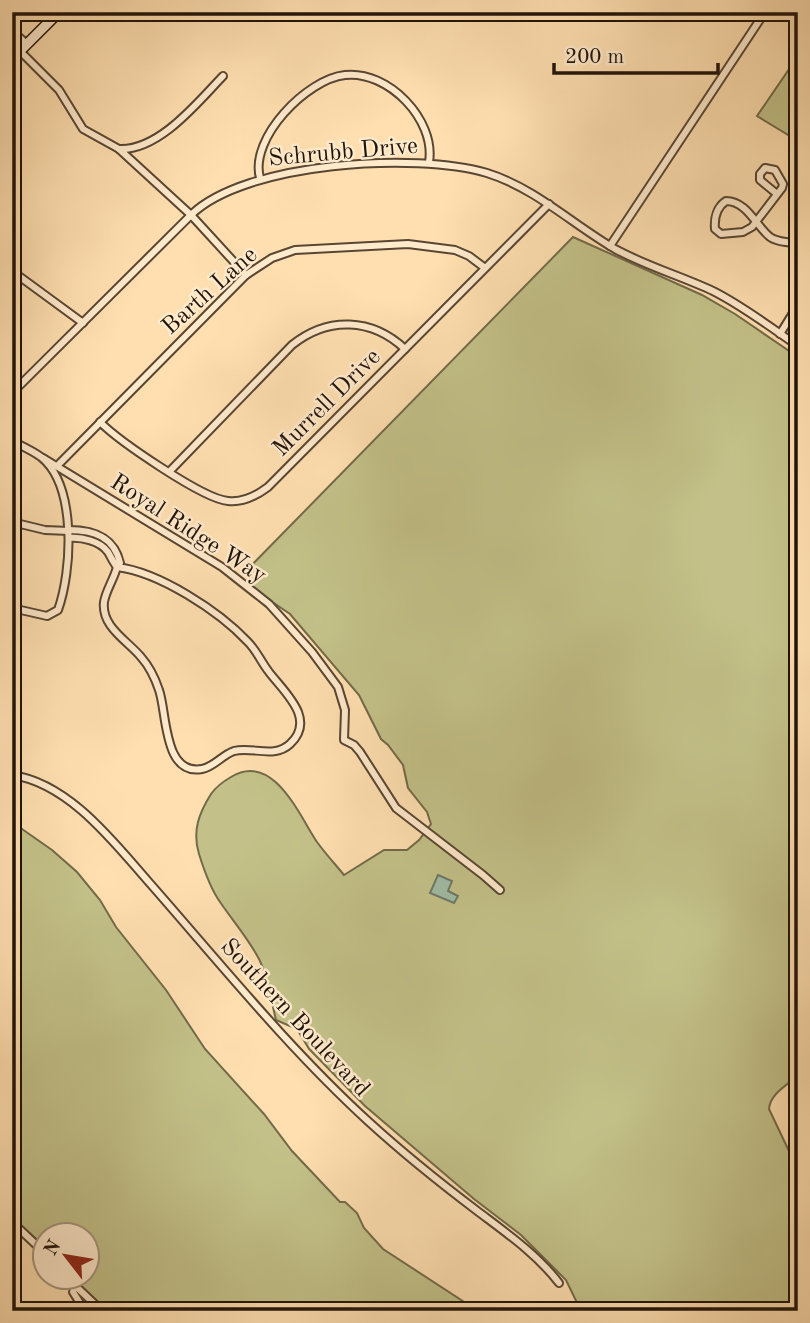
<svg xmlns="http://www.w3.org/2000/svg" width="810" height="1323" font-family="'Old Standard TT',serif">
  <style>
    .green { fill: #c3c189; stroke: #726a49; stroke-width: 2 }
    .water { fill: #a1bda8; stroke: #6d7968; stroke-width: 2 }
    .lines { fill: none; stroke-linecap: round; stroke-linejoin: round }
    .minor-casing { stroke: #584633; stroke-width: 10 }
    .secondary-casing { stroke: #201309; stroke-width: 12 }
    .minor { stroke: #ffeacc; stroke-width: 6 }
    .secondary { stroke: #ffeacc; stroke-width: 9 }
    .labels { text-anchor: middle; stroke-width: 5; stroke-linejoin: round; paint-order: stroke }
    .street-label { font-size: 24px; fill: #201309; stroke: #ffeacc }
  </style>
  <rect width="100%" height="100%" fill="#ffdfb0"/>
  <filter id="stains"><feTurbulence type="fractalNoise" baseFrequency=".00286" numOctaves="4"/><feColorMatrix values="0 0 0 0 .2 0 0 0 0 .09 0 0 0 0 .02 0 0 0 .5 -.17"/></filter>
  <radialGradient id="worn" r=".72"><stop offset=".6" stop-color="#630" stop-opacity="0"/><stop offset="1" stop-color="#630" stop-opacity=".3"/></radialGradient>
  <g class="green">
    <path d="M 798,56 L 798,141 L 757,116 Z"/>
    <path d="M 573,237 L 702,295 L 735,314 L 798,357 L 798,1076 C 787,1085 770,1094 769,1109 L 798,1170 L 798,1311 L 581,1311 L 566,1280 L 521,1235 L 474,1199 L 365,1106 L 309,1049 L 297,1029 L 276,1020 C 271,1000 268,977 259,959 C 248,938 233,921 220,902 C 210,888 204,870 199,854 C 192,831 199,813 211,794 C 216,787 224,781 231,777 C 273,751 299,815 317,842 C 325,853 335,864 344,875 L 384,850 L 407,850 L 419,840 L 431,824 L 427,812 L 408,788 L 403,765 L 388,745 L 381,739 L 359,695 L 290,614 L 256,591 L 251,586 L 253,581 L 244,573 Z"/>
    <path d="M 12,822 L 52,850 L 77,872 L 100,900 L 116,927 L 166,990 L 205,1049 L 264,1114 L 292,1151 L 340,1202 L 345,1202 L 357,1213 L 364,1228 L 383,1249 L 478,1311 L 108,1311 L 71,1278 L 88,1278 L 88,1236 L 46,1236 L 45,1249 L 12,1217 Z"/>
  </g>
  <path class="water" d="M 438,875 L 452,881 L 448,891 L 458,896 L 454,903 L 430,893 Z"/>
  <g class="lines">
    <defs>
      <g id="minor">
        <path d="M 12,31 L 27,44"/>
        <path d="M 20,51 L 59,90 L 83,129 L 119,149 L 191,215 L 246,275"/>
        <path d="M 119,149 C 159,151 198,102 223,76"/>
        <path d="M 260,178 C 249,138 307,79 345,75 C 388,70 436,120 429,162"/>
        <path d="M 777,194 L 760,180 L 760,174 L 765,168 L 775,170 L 783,184 L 782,188 L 752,227 L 743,232 L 721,234 L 715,229 C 714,218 717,207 726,201 C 747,201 756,226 770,237 C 778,243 789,241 798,245"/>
        <path d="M 610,246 L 765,12"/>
        <path d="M 12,271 L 83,323"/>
        <path d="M 780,334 L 793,313 L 798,295"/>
        <path d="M 12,393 L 191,215 C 245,162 416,152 487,173 C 535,188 572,224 615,249 C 646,266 681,276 713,291 C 743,306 770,327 798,346"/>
        <path d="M 100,422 C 119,441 203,499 228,501 C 243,503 256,496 268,487 L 549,204"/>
        <path d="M 12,441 C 22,446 33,451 41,457 C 77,486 72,571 58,610 L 47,616 L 12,608"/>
        <path d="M 43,458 L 222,567 L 269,604 L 312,652 L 338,687 L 345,710 L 344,740 L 354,745 L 360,752 L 396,808 L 483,875 L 500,890"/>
        <path d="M 57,466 L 246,275 L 272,258 L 295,250 L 408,244 L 455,250 L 469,256 L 485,268"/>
        <path d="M 169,472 L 292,345 C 328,316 372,318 405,349"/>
        <path d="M 12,522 L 45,530 L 69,531"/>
        <path d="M 69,530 C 94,530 114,537 120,563 L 117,567 C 114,579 106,590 104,602 C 101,627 128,641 141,657 C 149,666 155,678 159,690 C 167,712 163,776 202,769 C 214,767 222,755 234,751 C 252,746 274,759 290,744 C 317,719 284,692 269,672 C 261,662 257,651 248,642 C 219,611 159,572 117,567"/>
        <path d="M 69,538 C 82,537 100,541 108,552 C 111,557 113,562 117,567"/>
        <path d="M 12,775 C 68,783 112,840 147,880 C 220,963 288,1048 369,1122 C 403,1153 439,1182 476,1210 C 505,1232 537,1254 559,1283"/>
        <path d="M 12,1222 L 46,1254"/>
        <path d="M 67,1278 L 102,1311"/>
        <path d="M 75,1286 L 73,1292 L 85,1311"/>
      </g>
      <path id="secondary" d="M 12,59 L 59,12"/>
    </defs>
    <use href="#minor" class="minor-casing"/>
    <use href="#secondary" class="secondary-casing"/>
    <use href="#minor" class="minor"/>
    <use href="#secondary" class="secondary"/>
  </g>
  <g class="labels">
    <g class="street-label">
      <text transform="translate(343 151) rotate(-5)" y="8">Schrubb Drive</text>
      <text transform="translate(209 290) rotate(-42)" y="8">Barth Lane</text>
      <text transform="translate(326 402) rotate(-45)" y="8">Murrell Drive</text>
      <text transform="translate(189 528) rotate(33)" y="8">Royal Ridge Way</text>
      <text transform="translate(296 1017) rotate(47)" y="8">Southern Boulevard</text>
    </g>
  </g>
  <rect width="810" height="1323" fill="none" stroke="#ffdfb0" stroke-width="42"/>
  <rect x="14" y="14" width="782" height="1295" fill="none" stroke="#201309" stroke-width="3.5"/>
  <rect x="21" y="21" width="768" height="1281" fill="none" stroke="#201309" stroke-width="2"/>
  <g transform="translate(66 1256) rotate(301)"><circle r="33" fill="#ffeacc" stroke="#a6947e" stroke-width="2"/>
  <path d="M0-5L12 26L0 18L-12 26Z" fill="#8f2418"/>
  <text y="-10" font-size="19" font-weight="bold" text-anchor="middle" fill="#201309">N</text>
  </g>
  <path d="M554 63v10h164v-10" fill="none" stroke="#201309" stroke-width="3.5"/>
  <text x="565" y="63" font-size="21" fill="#201309" stroke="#ffeacc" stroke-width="5" paint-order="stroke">200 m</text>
  <rect width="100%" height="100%" filter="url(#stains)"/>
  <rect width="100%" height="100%" fill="url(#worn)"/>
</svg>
